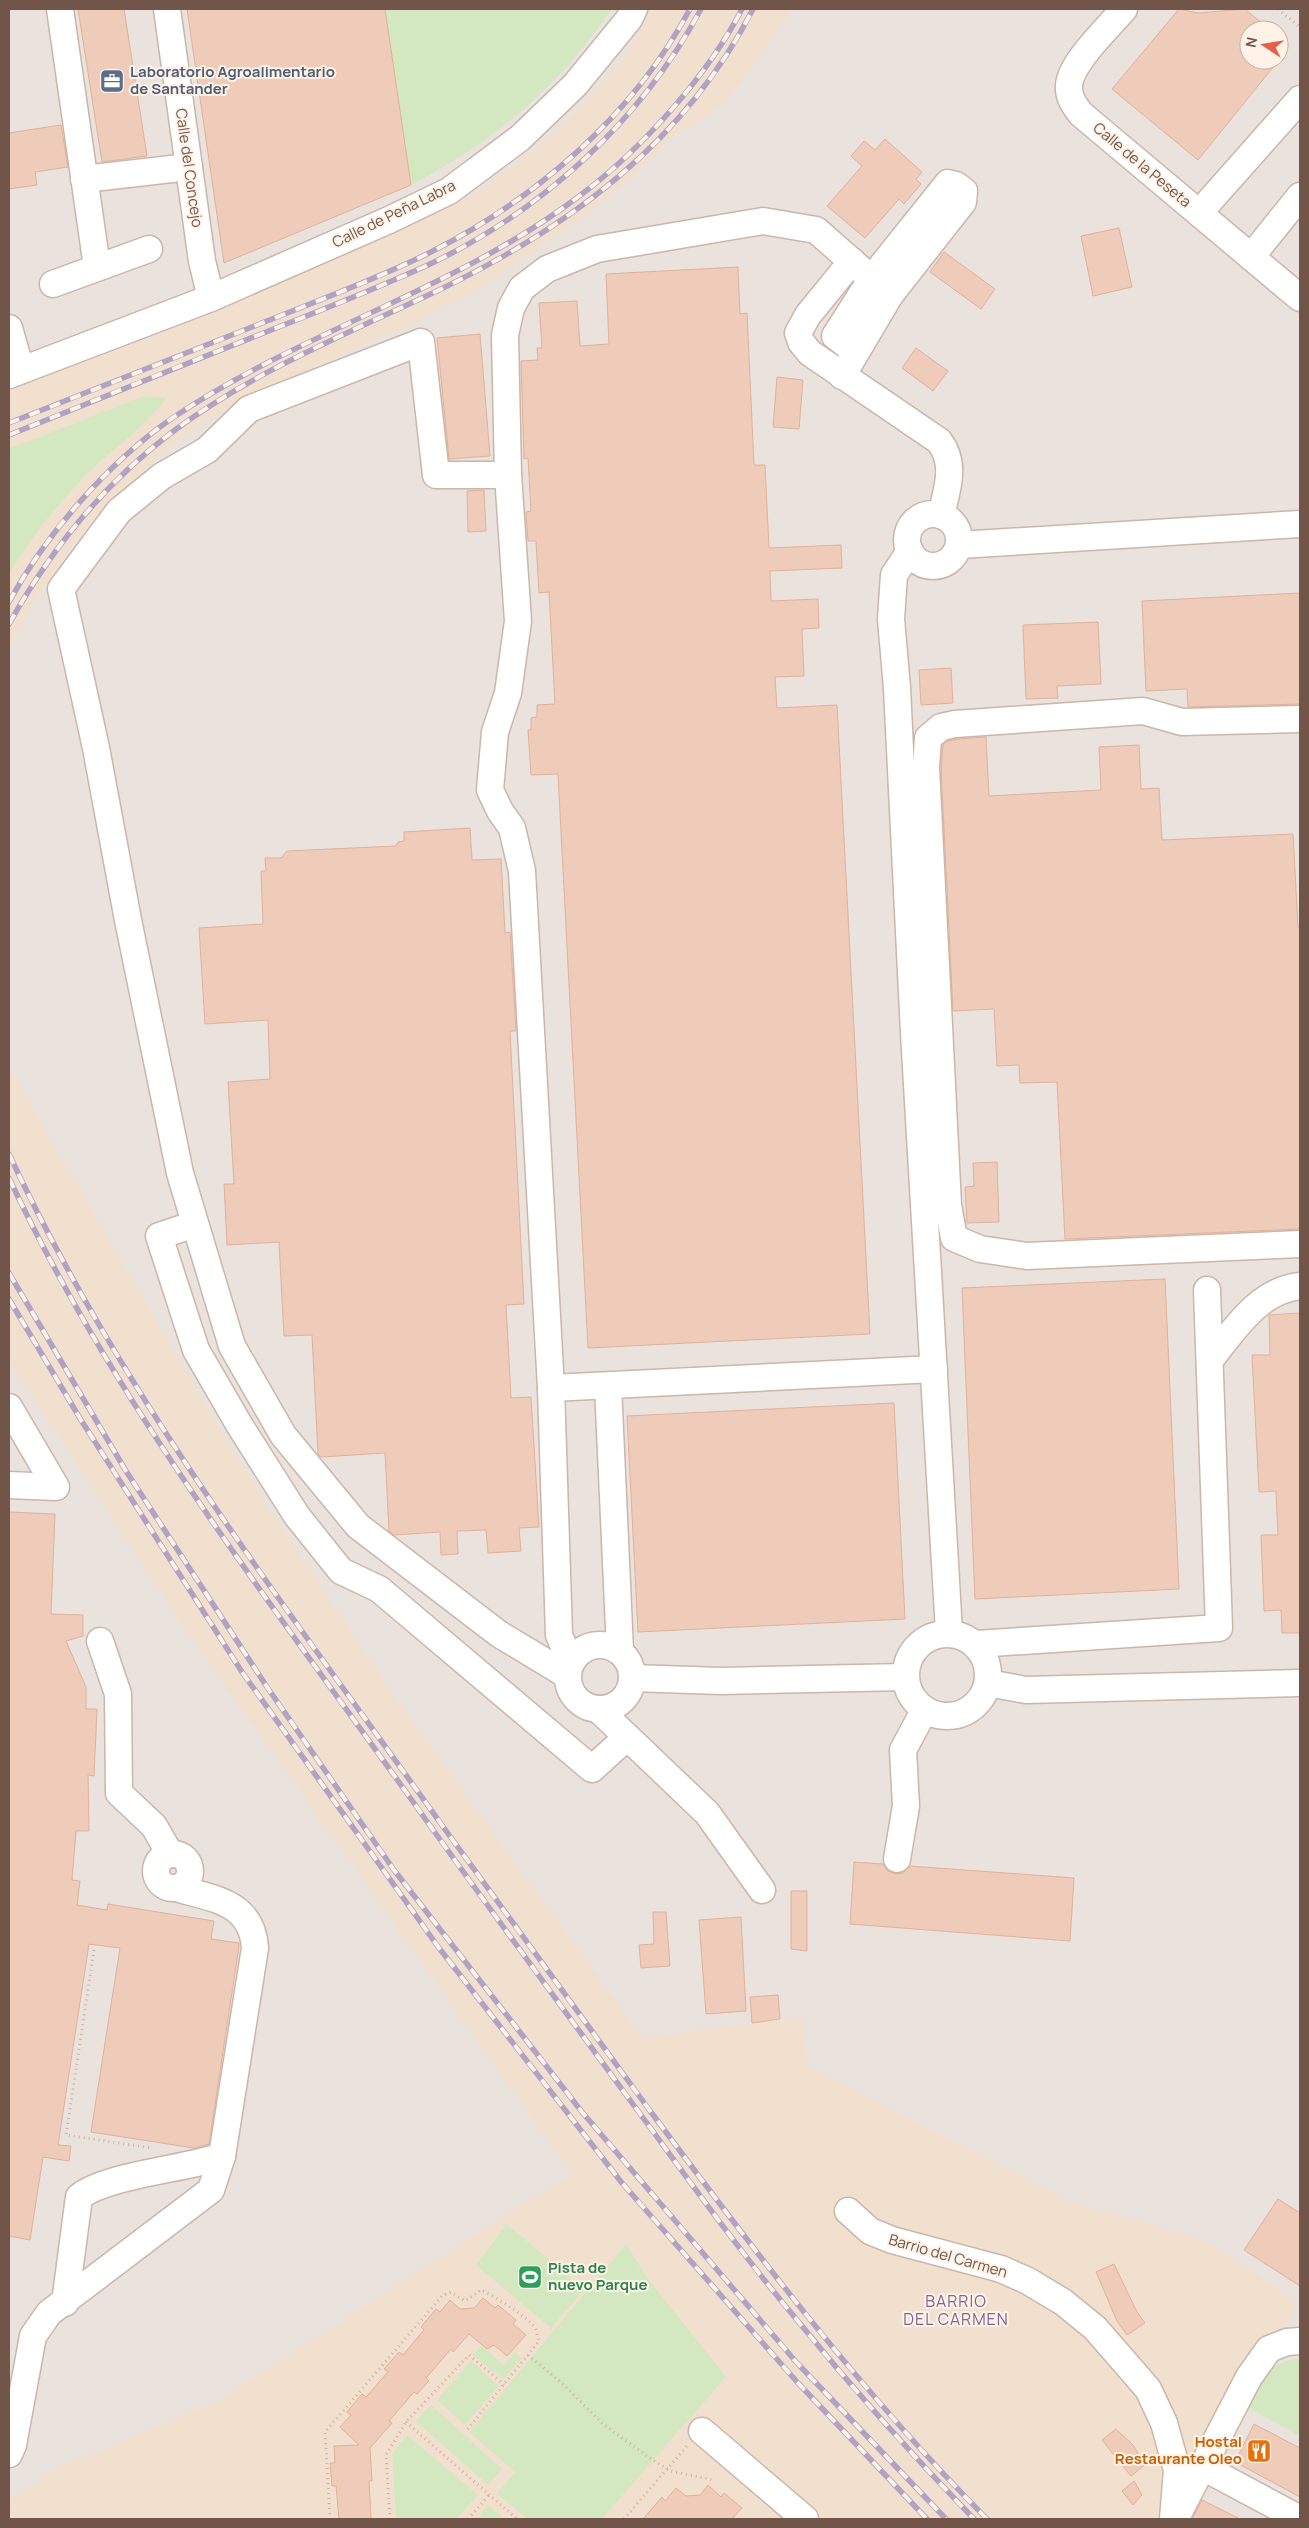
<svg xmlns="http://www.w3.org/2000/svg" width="1309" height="2528" font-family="Manrope,sans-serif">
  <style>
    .residential { fill: #f2e0cf; fill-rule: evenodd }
    .industrial { fill: #eae2dc; fill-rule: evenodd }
    .green { fill: #d3e8c0 }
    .building { fill: #efcbb9; stroke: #e1b19a }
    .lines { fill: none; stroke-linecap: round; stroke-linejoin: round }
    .minor-casing { stroke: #cbb6a8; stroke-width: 29 }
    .path { stroke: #d4af9d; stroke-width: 3; stroke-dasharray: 1 4; stroke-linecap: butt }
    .minor { stroke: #fff; stroke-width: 26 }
    .rail-casing { stroke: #b1a1c3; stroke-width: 5.5 }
    .rail { stroke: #fef3e6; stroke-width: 4; stroke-dasharray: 11; stroke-linecap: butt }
    .labels { text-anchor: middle; stroke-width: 4; stroke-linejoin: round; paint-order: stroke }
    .service-label { font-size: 15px; font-weight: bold; fill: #4e5e75; stroke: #fef3e6; text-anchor: start }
    .street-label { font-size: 15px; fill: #715549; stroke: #fef3e6 }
    .leisure-label { font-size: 15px; font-weight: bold; fill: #27864d; stroke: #fef3e6; text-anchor: start }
    .food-label { font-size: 15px; font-weight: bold; fill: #c56008; stroke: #fef3e6; text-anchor: end }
    .neighbourhood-label { font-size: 16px; letter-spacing: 1px; fill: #816494; stroke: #fef3e6 }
  </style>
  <rect width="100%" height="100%" fill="#fbefe1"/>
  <path class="residential" d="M 9,9 L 1300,9 L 1300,2519 L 9,2519 ZM 1249,30 L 1279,30 L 1279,60 L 1249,60 Z"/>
  <g class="industrial">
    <path d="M 9,9 L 653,9 L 624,59 L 560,130 L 477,193 L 388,236 L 202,318 L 9,391 Z"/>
    <path d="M 790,9 L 1300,9 L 1300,2519 L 1188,2519 L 1297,2304 L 1254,2272 L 1205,2241 L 1064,2199 L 808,2066 L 803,2018 L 642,2037 L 406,1712 L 280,1524 L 228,1443 L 9,1067 L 9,648 L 32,605 L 66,553 L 93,519 L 138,475 L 180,439 L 238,400 L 403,328 L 474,292 L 590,212 L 640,170 L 669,139 L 725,104 L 783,24 ZM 1249,30 L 1279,30 L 1279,60 L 1249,60 Z"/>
    <path d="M 9,1360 L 174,1614 L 571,2173 L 217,2401 L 59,2467 L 9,2499 Z"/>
  </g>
  <g class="green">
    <path d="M 385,9 L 612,9 C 556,89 498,139 411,185 Z"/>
    <path d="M 144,396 L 166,398 C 149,423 126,439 103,459 C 67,491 35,532 9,573 L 9,449 Z"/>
    <path d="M 507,2224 L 584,2290 L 551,2328 L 476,2265 Z"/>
    <path d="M 626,2244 L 646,2276 L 726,2377 L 602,2519 L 528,2519 L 497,2494 L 515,2472 L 469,2432 Z"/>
    <path d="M 481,2346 L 504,2365 L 515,2352 L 522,2358 L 503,2380 L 473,2355 Z"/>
    <path d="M 1300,2359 L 1300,2436 L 1247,2407 C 1259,2384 1270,2359 1300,2359 Z"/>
    <path d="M 471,2361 L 499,2386 L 465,2425 L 437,2400 Z"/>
    <path d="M 431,2405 L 502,2469 L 488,2485 L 416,2421 Z"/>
    <path d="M 407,2435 L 478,2495 L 456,2519 L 396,2519 L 392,2454 Z"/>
    <path d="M 488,2505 L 504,2519 L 476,2519 Z"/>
  </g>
  <g class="building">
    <path d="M 78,9 L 124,9 L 147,156 L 102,162 Z"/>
    <path d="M 187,9 L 385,9 L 411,185 L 224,263 Z"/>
    <path d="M 1179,9 L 1198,13 L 1245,9 L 1270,30 L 1249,30 L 1249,60 L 1279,60 L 1198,160 L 1112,89 Z"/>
    <path d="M 61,125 L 68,167 L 35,172 L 37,185 L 9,189 L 9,133 Z"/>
    <path d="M 885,139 L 922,172 L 916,179 L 921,184 L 904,204 L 899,199 L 865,238 L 827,206 L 862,166 L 851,156 L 864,141 L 875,150 Z"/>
    <path d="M 1119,228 L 1132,287 L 1093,296 L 1081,236 Z"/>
    <path d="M 944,252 L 995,289 L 981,309 L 930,272 Z"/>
    <path d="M 738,267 L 740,314 L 747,313 L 754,465 L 765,465 L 769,548 L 841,545 L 842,568 L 770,571 L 771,601 L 818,599 L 819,628 L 802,629 L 804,676 L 775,677 L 777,708 L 837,705 L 870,1334 L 588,1348 L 558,774 L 531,775 L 528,730 L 531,730 L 531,718 L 537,717 L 537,705 L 555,704 L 549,592 L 539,593 L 536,541 L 528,541 L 526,512 L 531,511 L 528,458 L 524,459 L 521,361 L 538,360 L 537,348 L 542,348 L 539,303 L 577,301 L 580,346 L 609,344 L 606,274 Z"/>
    <path d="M 480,334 L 490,456 L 449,459 L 437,338 Z"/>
    <path d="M 916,348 L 948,371 L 933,391 L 902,368 Z"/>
    <path d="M 777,377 L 803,380 L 799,429 L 773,427 Z"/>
    <path d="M 484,490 L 486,531 L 468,532 L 467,491 Z"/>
    <path d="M 1300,593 L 1300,704 L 1188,707 L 1187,689 L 1146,691 L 1142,601 Z"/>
    <path d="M 1098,622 L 1101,684 L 1057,686 L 1058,698 L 1026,699 L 1023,625 Z"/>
    <path d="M 951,668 L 953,703 L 921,705 L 919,670 Z"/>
    <path d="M 986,737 L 989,796 L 1101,790 L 1099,747 L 1139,745 L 1141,789 L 1159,788 L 1162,840 L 1293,834 L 1298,927 L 1300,927 L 1300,1229 L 1065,1239 L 1057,1082 L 1020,1083 L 1019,1065 L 997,1066 L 994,1009 L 953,1011 L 941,768 L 943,745 L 948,741 L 957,739 Z"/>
    <path d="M 470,828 L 472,860 L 501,859 L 505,933 L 510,932 L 516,1031 L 510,1031 L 524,1304 L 506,1305 L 507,1323 L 511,1398 L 531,1397 L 539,1527 L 519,1528 L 521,1551 L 488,1553 L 486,1530 L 457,1531 L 458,1554 L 441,1555 L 440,1532 L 394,1535 L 389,1531 L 385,1453 L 321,1457 L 318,1454 L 312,1335 L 284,1336 L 279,1242 L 227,1245 L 224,1184 L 234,1184 L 228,1082 L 270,1079 L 268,1020 L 205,1024 L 199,928 L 263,924 L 261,871 L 266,871 L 265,858 L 281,858 L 287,851 L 396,846 L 398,842 L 404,841 L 404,832 Z"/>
    <path d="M 997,1162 L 999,1222 L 967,1223 L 965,1187 L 974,1186 L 973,1163 Z"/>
    <path d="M 1165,1279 L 1179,1589 L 975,1599 L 962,1288 Z"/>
    <path d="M 1300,1313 L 1300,1633 L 1282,1633 L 1281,1610 L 1264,1611 L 1261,1535 L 1278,1535 L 1276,1491 L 1259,1492 L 1252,1355 L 1270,1355 L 1269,1315 Z"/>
    <path d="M 894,1403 L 905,1619 L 638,1632 L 627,1416 Z"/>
    <path d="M 9,1512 L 55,1514 L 51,1614 L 83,1615 L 83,1636 L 66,1641 L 86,1687 L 86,1709 L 97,1709 L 94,1776 L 88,1775 L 89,1831 L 76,1831 L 72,1880 L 80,1881 L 77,1905 L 107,1910 L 108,1904 L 214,1921 L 211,1939 L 239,1943 L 239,1946 L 209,2144 L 194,2148 L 91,2132 L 120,1948 L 89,1944 L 58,2145 L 71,2146 L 69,2161 L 43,2157 L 30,2240 L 9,2236 Z"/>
    <path d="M 854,1862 L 883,1864 L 888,1871 L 895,1874 L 903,1873 L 910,1866 L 1074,1878 L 1070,1941 L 850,1924 Z"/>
    <path d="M 791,1891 L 807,1891 L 807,1951 L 791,1949 Z"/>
    <path d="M 653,1912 L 666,1912 L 670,1966 L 641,1968 L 639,1945 L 654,1944 Z"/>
    <path d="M 741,1917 L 746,2011 L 706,2014 L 699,1920 Z"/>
    <path d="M 778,1995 L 780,2019 L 752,2023 L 750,1997 Z"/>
    <path d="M 1278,2199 L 1300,2213 L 1300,2286 L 1244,2250 Z"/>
    <path d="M 1114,2264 L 1137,2312 L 1145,2323 L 1127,2335 L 1117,2321 L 1096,2272 Z"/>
    <path d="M 483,2298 L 495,2308 L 498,2305 L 516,2320 L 513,2324 L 526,2335 L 507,2356 L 494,2345 L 487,2349 L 469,2334 L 453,2352 L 451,2349 L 426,2378 L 429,2381 L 417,2394 L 414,2392 L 389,2421 L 392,2423 L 370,2448 L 372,2481 L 369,2481 L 371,2519 L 339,2519 L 336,2486 L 332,2486 L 330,2463 L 335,2463 L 334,2446 L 359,2445 L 340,2427 L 351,2415 L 347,2412 L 362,2394 L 366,2397 L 388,2372 L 384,2369 L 392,2360 L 399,2352 L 403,2355 L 424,2330 L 421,2327 L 436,2309 L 440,2312 L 450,2300 L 460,2309 L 474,2308 Z"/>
    <path d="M 1254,2424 L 1300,2448 L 1300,2497 L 1235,2462 Z"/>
    <path d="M 1116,2429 L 1133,2445 L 1145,2465 L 1131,2476 L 1102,2440 Z"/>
    <path d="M 1134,2481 L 1142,2495 L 1133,2505 L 1122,2491 Z"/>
    <path d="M 708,2485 L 721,2497 L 724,2493 L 742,2508 L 732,2519 L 643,2519 L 662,2497 L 665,2501 L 676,2488 L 686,2496 L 700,2495 Z"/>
    <path d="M 1202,2500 L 1240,2519 L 1192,2519 Z"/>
  </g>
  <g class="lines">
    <defs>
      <g id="minor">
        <path d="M 60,9 L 97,267"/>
        <path d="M 167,9 L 202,261 L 211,298"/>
        <path d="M 1124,9 C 1109,27 1071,62 1069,85 C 1068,97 1074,105 1081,114 L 1300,298"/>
        <path d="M 84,179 L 189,167"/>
        <path d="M 1199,213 L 1300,99"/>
        <path d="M 1251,257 L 1300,196"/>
        <path d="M 852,261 L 808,315 L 798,333 L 801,342 L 810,353 L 939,441 C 957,464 947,489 941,515"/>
        <path d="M 53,284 L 149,249"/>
        <path d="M 9,328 L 21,370"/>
        <path d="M 9,375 L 211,298 L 389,220 L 449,191 L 520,138 L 575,85 L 629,19 L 634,9"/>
        <path d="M 842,376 L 890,295 L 963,202 L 964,191 L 956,185 L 948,183 L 872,278 L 835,336 L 856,352"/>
        <path d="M 508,475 L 436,475 L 421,342 L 249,409 L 207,450 L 162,476 L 119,511 L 61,589 L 96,748 L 128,920 L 180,1173 L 232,1346 L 283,1435 L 358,1526 L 499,1634 L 567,1675"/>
        <circle cx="933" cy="540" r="26"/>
        <path d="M 959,545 L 1300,524"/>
        <path d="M 910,551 L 894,575 L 891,619 L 897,688 L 914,1033 L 949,1632"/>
        <path d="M 1300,719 L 1182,722 L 1143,711 L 955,724 L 941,727 L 928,738 L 926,768 L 948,1205 L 954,1238 L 980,1249 L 1027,1256 L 1300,1244"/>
        <path d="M 195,1224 L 159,1236 L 196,1350 L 240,1426 L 297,1516 L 341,1571 L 379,1589 L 592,1769 L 627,1737"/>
        <path d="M 1210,1360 C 1234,1330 1259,1290 1300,1286"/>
        <path d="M 608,1386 L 620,1650"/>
        <path d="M 551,1388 L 934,1369"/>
        <path d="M 9,1407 L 56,1487 L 9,1485"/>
        <circle cx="947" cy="1675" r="41"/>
        <path d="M 100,1641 L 118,1694 L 119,1793 L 154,1826 L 170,1854"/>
        <path d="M 976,1644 L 1219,1628 L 1207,1290"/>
        <circle cx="600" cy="1677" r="32"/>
        <path d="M 571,1663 L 559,1635 L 551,1388 L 522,871 L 512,828 L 500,811 L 490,790 L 495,732 L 508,693 L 518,621 L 508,475 L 505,335 L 511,308 L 522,288 L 547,269 L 597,249 L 763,221 L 816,230 L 890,295"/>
        <path d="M 632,1678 L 721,1681 L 905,1677"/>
        <path d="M 988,1683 L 1026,1690 L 1300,1683"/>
        <path d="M 598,1709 L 707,1813 L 762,1890"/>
        <circle cx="173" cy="1871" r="17"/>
        <path d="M 897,1859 L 906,1806 L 903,1750 L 924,1711"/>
        <path d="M 848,2211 L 870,2231 L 892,2240 L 1001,2269 L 1028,2281 L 1063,2302 L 1095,2328 L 1148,2389 L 1164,2423 L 1177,2470 L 1173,2519"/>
        <path d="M 65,2303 L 79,2197 C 106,2175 186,2169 222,2156"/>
        <path d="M 702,2431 L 805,2519"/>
        <path d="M 9,2454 L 13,2445 L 33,2336 L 49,2313 L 211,2190 L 222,2156 L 255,1948 C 252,1902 214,1899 176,1888"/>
        <path d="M 1201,2466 L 1300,2519"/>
        <path d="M 1179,2512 L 1249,2377 L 1269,2349 L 1287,2342 L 1300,2341"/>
      </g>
    </defs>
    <use href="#minor" class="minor-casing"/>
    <g class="path">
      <path d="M 1278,9 L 1300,27"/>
      <path d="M 94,1950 L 66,2135 L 152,2148"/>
      <path d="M 528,2355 L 565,2386 L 603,2424 L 654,2461 L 671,2471 L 713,2480"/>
      <path d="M 406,2422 L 517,2519"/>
      <path d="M 330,2519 L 325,2432 L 442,2296 L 451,2292 L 465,2301 L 481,2290 C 492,2295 532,2319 536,2330 C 537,2334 538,2338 539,2341 L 467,2430"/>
      <path d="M 390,2519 L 386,2455 L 406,2422 L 469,2355 L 504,2385"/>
      <path d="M 468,2519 L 489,2495"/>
      <path d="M 624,2519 L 687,2446"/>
    </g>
    <use href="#minor" class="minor"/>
    <defs>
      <g id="rail">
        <path d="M 9,423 C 91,391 174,358 257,325 C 314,302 372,281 427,254 C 535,200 633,116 690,9"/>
        <path d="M 9,435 C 93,401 177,367 261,334 C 317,312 373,290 428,265 C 542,211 641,121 701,9"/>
        <path d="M 9,602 C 46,534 107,464 171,419 C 299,332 455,290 578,197 C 613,171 645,140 673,108 C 699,78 724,44 742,9"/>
        <path d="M 9,624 C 51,549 105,482 175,430 C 255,371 348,333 437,291 C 570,227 685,142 753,9"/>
        <path d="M 9,1154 C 122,1397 289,1611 444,1828 C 512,1922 580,2015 648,2108 C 754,2251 862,2393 987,2519"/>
        <path d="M 9,1178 C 114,1402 268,1599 411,1799 C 480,1896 551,1992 621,2088 C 679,2166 735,2246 797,2320 C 853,2389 912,2455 974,2519"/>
        <path d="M 9,1273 L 126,1471 L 267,1687 L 394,1870 L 582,2112 L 797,2363 L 946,2519"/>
        <path d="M 9,1299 L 81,1420 L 242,1672 L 439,1948 L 622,2183 L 798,2383 L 927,2519"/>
      </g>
    </defs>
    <use href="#rail" class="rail-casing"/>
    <use href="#rail" class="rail"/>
  </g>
  <defs>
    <symbol id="office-square" viewBox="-11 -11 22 22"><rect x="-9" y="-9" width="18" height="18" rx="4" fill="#5c6f8a" stroke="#fef3e6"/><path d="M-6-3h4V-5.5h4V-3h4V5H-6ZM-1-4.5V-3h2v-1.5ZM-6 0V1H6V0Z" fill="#fff"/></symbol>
    <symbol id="stadium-square" viewBox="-11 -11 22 22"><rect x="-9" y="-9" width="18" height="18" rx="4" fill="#2e9e5b" stroke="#fef3e6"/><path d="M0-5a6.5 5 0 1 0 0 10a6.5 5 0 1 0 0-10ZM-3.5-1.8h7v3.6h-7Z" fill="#fff"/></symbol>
    <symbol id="restaurant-square" viewBox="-11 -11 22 22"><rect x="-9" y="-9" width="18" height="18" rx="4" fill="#e8710a" stroke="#fef3e6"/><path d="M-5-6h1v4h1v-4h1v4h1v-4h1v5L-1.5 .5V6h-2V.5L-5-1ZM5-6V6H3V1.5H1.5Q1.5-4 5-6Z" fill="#fff"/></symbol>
  </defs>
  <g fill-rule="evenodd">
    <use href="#office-square" x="98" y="67" width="28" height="28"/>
    <use href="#stadium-square" x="516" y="2263" width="28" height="28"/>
    <use href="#restaurant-square" x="1245" y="2437" width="28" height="28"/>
  </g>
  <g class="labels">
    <g class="service-label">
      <text x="130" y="77">Laboratorio Agroalimentario<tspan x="130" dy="17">de Santander</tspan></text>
    </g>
    <g class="street-label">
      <text transform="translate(1142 165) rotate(40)" y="5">Calle de la Peseta</text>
      <text transform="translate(189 168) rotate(82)" y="5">Calle del Concejo</text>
      <text transform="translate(394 214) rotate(-26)" y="5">Calle de Peña Labra</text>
      <text transform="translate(948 2256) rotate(16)" y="5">Barrio del Carmen</text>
    </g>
    <g class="leisure-label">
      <text x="548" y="2273">Pista de<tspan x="548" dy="17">nuevo Parque</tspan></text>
    </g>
    <g class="food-label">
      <text x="1242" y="2447">Hostal<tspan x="1242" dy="17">Restaurante Oleo</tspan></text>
    </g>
    <g class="neighbourhood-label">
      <text x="956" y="2307">BARRIO<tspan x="956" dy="18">DEL CARMEN</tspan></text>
    </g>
  </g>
  <rect width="1309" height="2528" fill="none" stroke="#715549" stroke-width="20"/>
  <g transform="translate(1264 45) rotate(282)"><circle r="24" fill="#fef3e6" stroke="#c6b4a7"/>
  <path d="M0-4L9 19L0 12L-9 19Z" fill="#e26149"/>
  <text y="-8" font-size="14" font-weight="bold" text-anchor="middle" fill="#715549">N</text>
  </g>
</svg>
